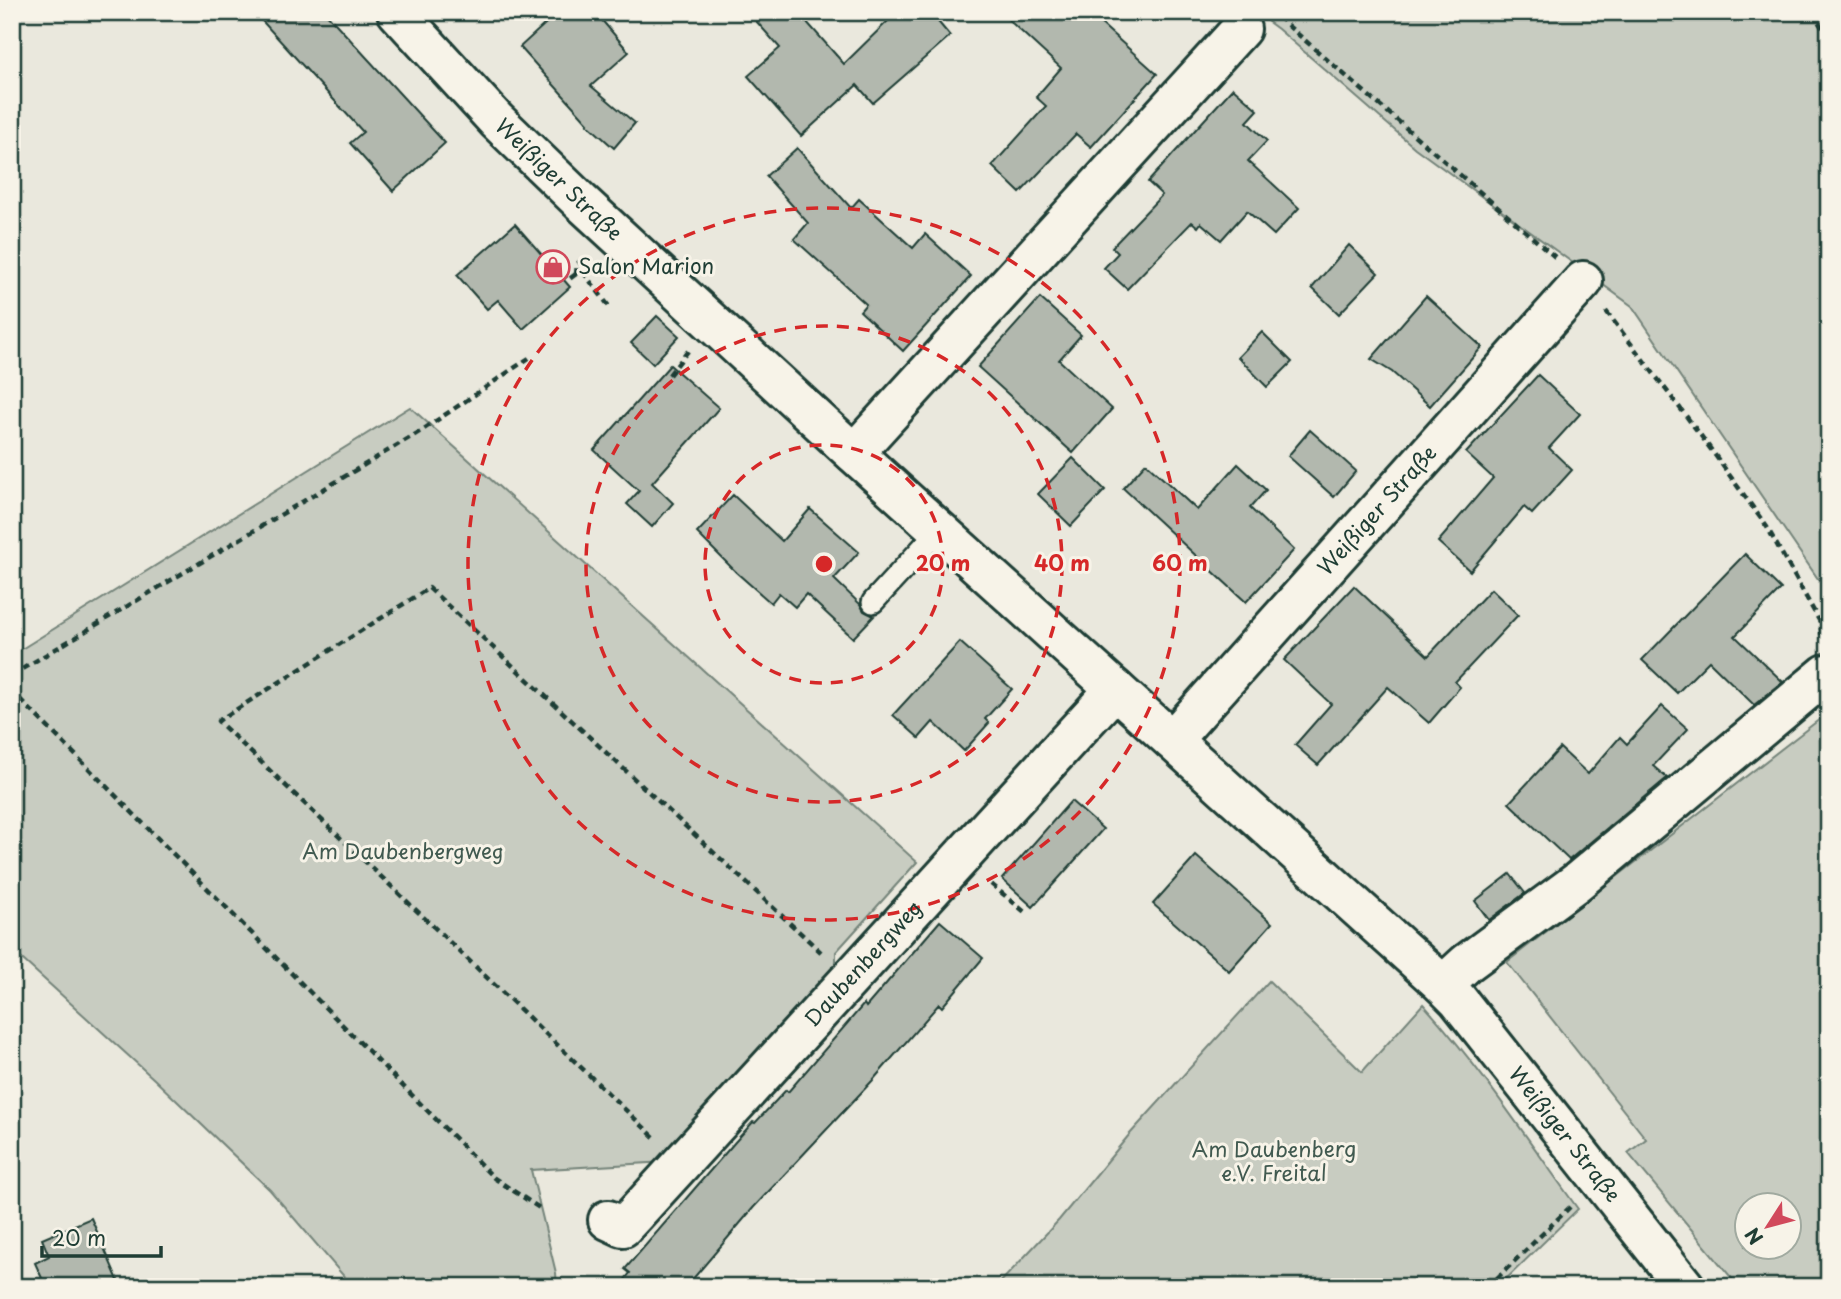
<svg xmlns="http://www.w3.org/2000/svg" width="1841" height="1299" font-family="'Playpen Sans',sans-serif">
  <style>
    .green { fill: #c8ccc1; stroke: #74847a; stroke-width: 2; fill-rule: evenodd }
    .building { fill: #b2b8ae; stroke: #1f3d34; stroke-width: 2 }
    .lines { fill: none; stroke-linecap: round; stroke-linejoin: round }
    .lane-casing { stroke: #1f3d34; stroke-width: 26 }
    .street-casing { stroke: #1f3d34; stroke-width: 44 }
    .secondary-casing { stroke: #1f3d34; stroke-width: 44 }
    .path { stroke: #1f3d34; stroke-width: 4.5; stroke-dasharray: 7 5; stroke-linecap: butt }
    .lane { stroke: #f7f3e8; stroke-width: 21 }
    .street { stroke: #f7f3e8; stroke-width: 38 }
    .secondary { stroke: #f7f3e8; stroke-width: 38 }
    .ring { fill: none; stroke: #d62828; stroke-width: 3.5; stroke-dasharray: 12 9 }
    .labels { text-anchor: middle; stroke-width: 6; stroke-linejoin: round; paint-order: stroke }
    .street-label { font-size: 21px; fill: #1f3d34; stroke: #f7f3e8 }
    .poi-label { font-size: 21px; fill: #1f3d34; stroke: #f7f3e8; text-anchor: start }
    .park-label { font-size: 21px; fill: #415a50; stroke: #f7f3e8 }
    .centre { fill: #d62828; stroke: #f7f3e8; stroke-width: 3.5 }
    .ring-label { font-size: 21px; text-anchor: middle; font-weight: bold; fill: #d62828; stroke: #f7f3e8; stroke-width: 6; stroke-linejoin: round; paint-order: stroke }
  </style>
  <rect width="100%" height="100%" fill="#eae8dd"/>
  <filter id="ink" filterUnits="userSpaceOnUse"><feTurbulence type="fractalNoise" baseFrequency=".0143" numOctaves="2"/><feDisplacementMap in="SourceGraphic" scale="14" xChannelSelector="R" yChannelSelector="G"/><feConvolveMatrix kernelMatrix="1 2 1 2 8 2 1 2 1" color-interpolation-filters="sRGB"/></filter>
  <g filter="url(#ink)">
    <g class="green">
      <path d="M 1255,12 L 1829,12 L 1829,595 L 1632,306 L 1415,148 L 1278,29 Z"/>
      <path d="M 410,407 L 917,862 L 836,952 L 836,966 L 666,1162 L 531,1170 L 556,1273 L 557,1287 L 353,1287 L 270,1190 L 154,1079 L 12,950 L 12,655 Z"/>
      <path d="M 1829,712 L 1829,1287 L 1739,1287 L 1628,1153 L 1646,1139 L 1507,962 ZM 1746,1204 L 1788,1204 L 1788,1246 L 1746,1246 Z"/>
      <path d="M 1269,981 L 1362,1072 L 1423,1004 C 1481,1068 1528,1140 1578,1209 L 1498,1287 L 996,1287 L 1059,1220 L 1129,1135 Z"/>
    </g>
    <g class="building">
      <path d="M 254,12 L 325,12 L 445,143 L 393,191 L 350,143 L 363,132 Z"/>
      <path d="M 558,12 L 595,12 L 629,52 L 591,86 L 635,123 L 614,148 L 587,124 L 588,123 L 520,47 Z"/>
      <path d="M 748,12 L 798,12 L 844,64 L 897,12 L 930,12 L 950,36 L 873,103 L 857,85 L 801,136 L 748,76 L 780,48 Z"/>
      <path d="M 1000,12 L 1088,12 L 1157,74 L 1091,147 L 1076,134 L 1020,193 L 992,166 L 1046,106 L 1036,97 L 1061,68 Z"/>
      <path d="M 1233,88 L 1258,110 L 1247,122 L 1267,141 L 1248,161 L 1299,208 L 1274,235 L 1247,211 L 1221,240 L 1201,223 L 1198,227 L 1192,222 L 1127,289 L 1104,268 L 1118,253 L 1112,247 L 1162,195 L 1148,182 Z"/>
      <path d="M 797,148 L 851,208 L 859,199 L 913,248 L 925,234 L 971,276 L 903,351 L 860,311 L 866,304 L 794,239 L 808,223 L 766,176 Z"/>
      <path d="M 515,224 L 570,287 L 523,329 L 498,300 L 487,309 L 457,275 Z"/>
      <path d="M 1349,245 L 1378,273 L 1339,314 L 1312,288 Z"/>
      <path d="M 1426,296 L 1482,347 L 1430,406 L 1392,372 L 1371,359 Z"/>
      <path d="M 1040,298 L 1081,335 L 1059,360 L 1112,409 L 1073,453 L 978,367 Z"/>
      <path d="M 657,316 L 679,336 L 653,364 L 631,343 Z"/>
      <path d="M 1262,332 L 1292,362 L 1267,387 L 1238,357 Z"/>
      <path d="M 670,365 L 719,408 L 652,483 L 673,503 L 652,527 L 627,504 L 639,491 L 594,450 Z"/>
      <path d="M 1538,375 L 1580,414 L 1549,448 L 1572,470 L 1532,514 L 1524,507 L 1470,571 L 1438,542 L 1493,478 L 1466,453 Z"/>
      <path d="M 1310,430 L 1356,471 L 1334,497 L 1288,456 Z"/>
      <path d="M 1073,458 L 1105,490 L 1071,526 L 1038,494 Z"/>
      <path d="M 1146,463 L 1197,510 L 1238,464 L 1266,490 L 1250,508 L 1294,550 L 1246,602 L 1123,488 Z"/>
      <path d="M 733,495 L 782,541 L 810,509 L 859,552 L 834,579 L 860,604 L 864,611 L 874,616 L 853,638 L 806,594 L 795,607 L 779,593 L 771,603 L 737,573 L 697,533 Z"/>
      <path d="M 1745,554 L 1781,589 L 1735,636 L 1783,682 L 1754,705 L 1709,661 L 1677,693 L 1642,660 Z"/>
      <path d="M 1354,586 L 1428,656 L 1491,589 L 1518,615 L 1455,682 L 1460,687 L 1429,723 L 1388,687 L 1318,765 L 1295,745 L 1331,704 L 1284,660 Z"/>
      <path d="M 960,642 L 1012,689 L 985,719 L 989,723 L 964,751 L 933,722 L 919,738 L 893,715 Z"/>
      <path d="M 1662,706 L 1688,729 L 1653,766 L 1667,778 L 1569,860 L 1509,803 L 1560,748 L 1588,774 L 1620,737 L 1627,744 Z"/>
      <path d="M 1071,801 L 1103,829 L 1033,907 L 1002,879 Z"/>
      <path d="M 1196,856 L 1272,923 L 1229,971 L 1153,904 Z"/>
      <path d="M 1510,874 L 1525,893 L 1489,920 L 1475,901 Z"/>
      <path d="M 940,921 L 983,958 L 942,1007 L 939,1004 L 873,1080 L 754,1207 L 686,1287 L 619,1287 L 630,1273 L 625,1269 L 735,1142 L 753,1122 L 755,1123 L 786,1090 L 788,1092 L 864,1004 L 866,1007 Z"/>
      <path d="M 91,1218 L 121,1287 L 46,1287 L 35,1263 L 49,1256 L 42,1239 Z"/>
    </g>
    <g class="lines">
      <defs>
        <path id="lane" d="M 873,602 L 939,530"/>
        <g id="street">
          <path d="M 854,453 L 1241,29"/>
          <path id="s1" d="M 1172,740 L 1583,281"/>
          <path d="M 1443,985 L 1467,963 L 1577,882 L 1826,674"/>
          <path id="s2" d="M 608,1220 L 623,1227 L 636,1213 L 1115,689"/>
        </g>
        <g id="secondary">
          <path id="s3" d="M 397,12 L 497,121 L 581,202 L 847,447 L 1443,985 L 1458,1000 L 1685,1287"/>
        </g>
      </defs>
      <use href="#lane" class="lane-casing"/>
      <use href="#street" class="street-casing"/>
      <use href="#secondary" class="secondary-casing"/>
      <g class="path">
        <path d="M 1812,12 L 1829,38"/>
        <path d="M 1278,17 L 1555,257"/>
        <path d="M 583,259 L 577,264 L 576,274 L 584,273 L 611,309"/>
        <path d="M 554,264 L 568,280 L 576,274"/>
        <path d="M 1606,311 L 1699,433 L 1767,527 L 1820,622 L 1822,638"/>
        <path d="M 669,375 L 688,351"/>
        <path d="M 12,675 L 421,431 L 529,358"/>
        <path d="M 12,691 L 494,1178 L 541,1209"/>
        <path d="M 991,884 L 1026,913"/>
        <path d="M 654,1137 L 218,721 L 429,588 L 822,953"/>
        <path d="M 1488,1287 L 1570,1207"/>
      </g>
      <use href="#lane" class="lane"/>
      <use href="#street" class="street"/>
      <use href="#secondary" class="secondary"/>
    </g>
  </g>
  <g class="ring">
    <circle cx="824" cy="564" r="119"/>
    <circle cx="824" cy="564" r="238"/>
    <circle cx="824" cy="564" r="356"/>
  </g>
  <defs>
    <symbol id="shop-ring" viewBox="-11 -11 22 22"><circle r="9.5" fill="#f7f3e8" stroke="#d1495b" stroke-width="1.5"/><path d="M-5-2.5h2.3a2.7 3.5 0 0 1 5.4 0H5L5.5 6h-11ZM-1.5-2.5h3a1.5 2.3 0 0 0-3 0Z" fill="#d1495b"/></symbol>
  </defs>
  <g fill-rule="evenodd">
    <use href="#shop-ring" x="534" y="248" width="38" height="38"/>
  </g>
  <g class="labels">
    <g class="street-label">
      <text dy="7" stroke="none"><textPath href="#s3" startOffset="233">Weißiger Straße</textPath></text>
      <text dy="7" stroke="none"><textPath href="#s1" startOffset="308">Weißiger Straße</textPath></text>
      <text dy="7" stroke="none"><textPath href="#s2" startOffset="373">Daubenbergweg</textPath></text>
      <text dy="7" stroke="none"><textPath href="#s3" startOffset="1622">Weißiger Straße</textPath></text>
    </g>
    <g class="poi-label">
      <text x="578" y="274">Salon Marion</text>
    </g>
    <g class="park-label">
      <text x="403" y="859">Am Daubenbergweg</text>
      <text x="1274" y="1157">Am Daubenberg<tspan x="1274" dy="24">e.V. Freital</tspan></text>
    </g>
  </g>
  <circle cx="824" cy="564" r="10" class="centre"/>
  <g class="ring-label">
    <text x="943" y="571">20 m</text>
    <text x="1062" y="571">40 m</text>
    <text x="1180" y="571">60 m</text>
  </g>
  <rect width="1841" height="1299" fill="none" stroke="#f7f3e8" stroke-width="42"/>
  <rect x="21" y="21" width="1799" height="1257" fill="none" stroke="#1f3d34" stroke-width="2.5" filter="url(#ink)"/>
  <g transform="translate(1768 1226) rotate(234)"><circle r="33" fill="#f7f3e8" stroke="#a1aaa0" stroke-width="2"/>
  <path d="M0-5L12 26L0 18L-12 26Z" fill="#d1495b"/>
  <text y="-10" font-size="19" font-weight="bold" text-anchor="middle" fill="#1f3d34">N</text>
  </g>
  <path d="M42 1246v10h119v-10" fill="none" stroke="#1f3d34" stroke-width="3.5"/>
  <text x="52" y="1246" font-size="21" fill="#1f3d34" stroke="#f7f3e8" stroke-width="5" paint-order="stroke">20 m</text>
</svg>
